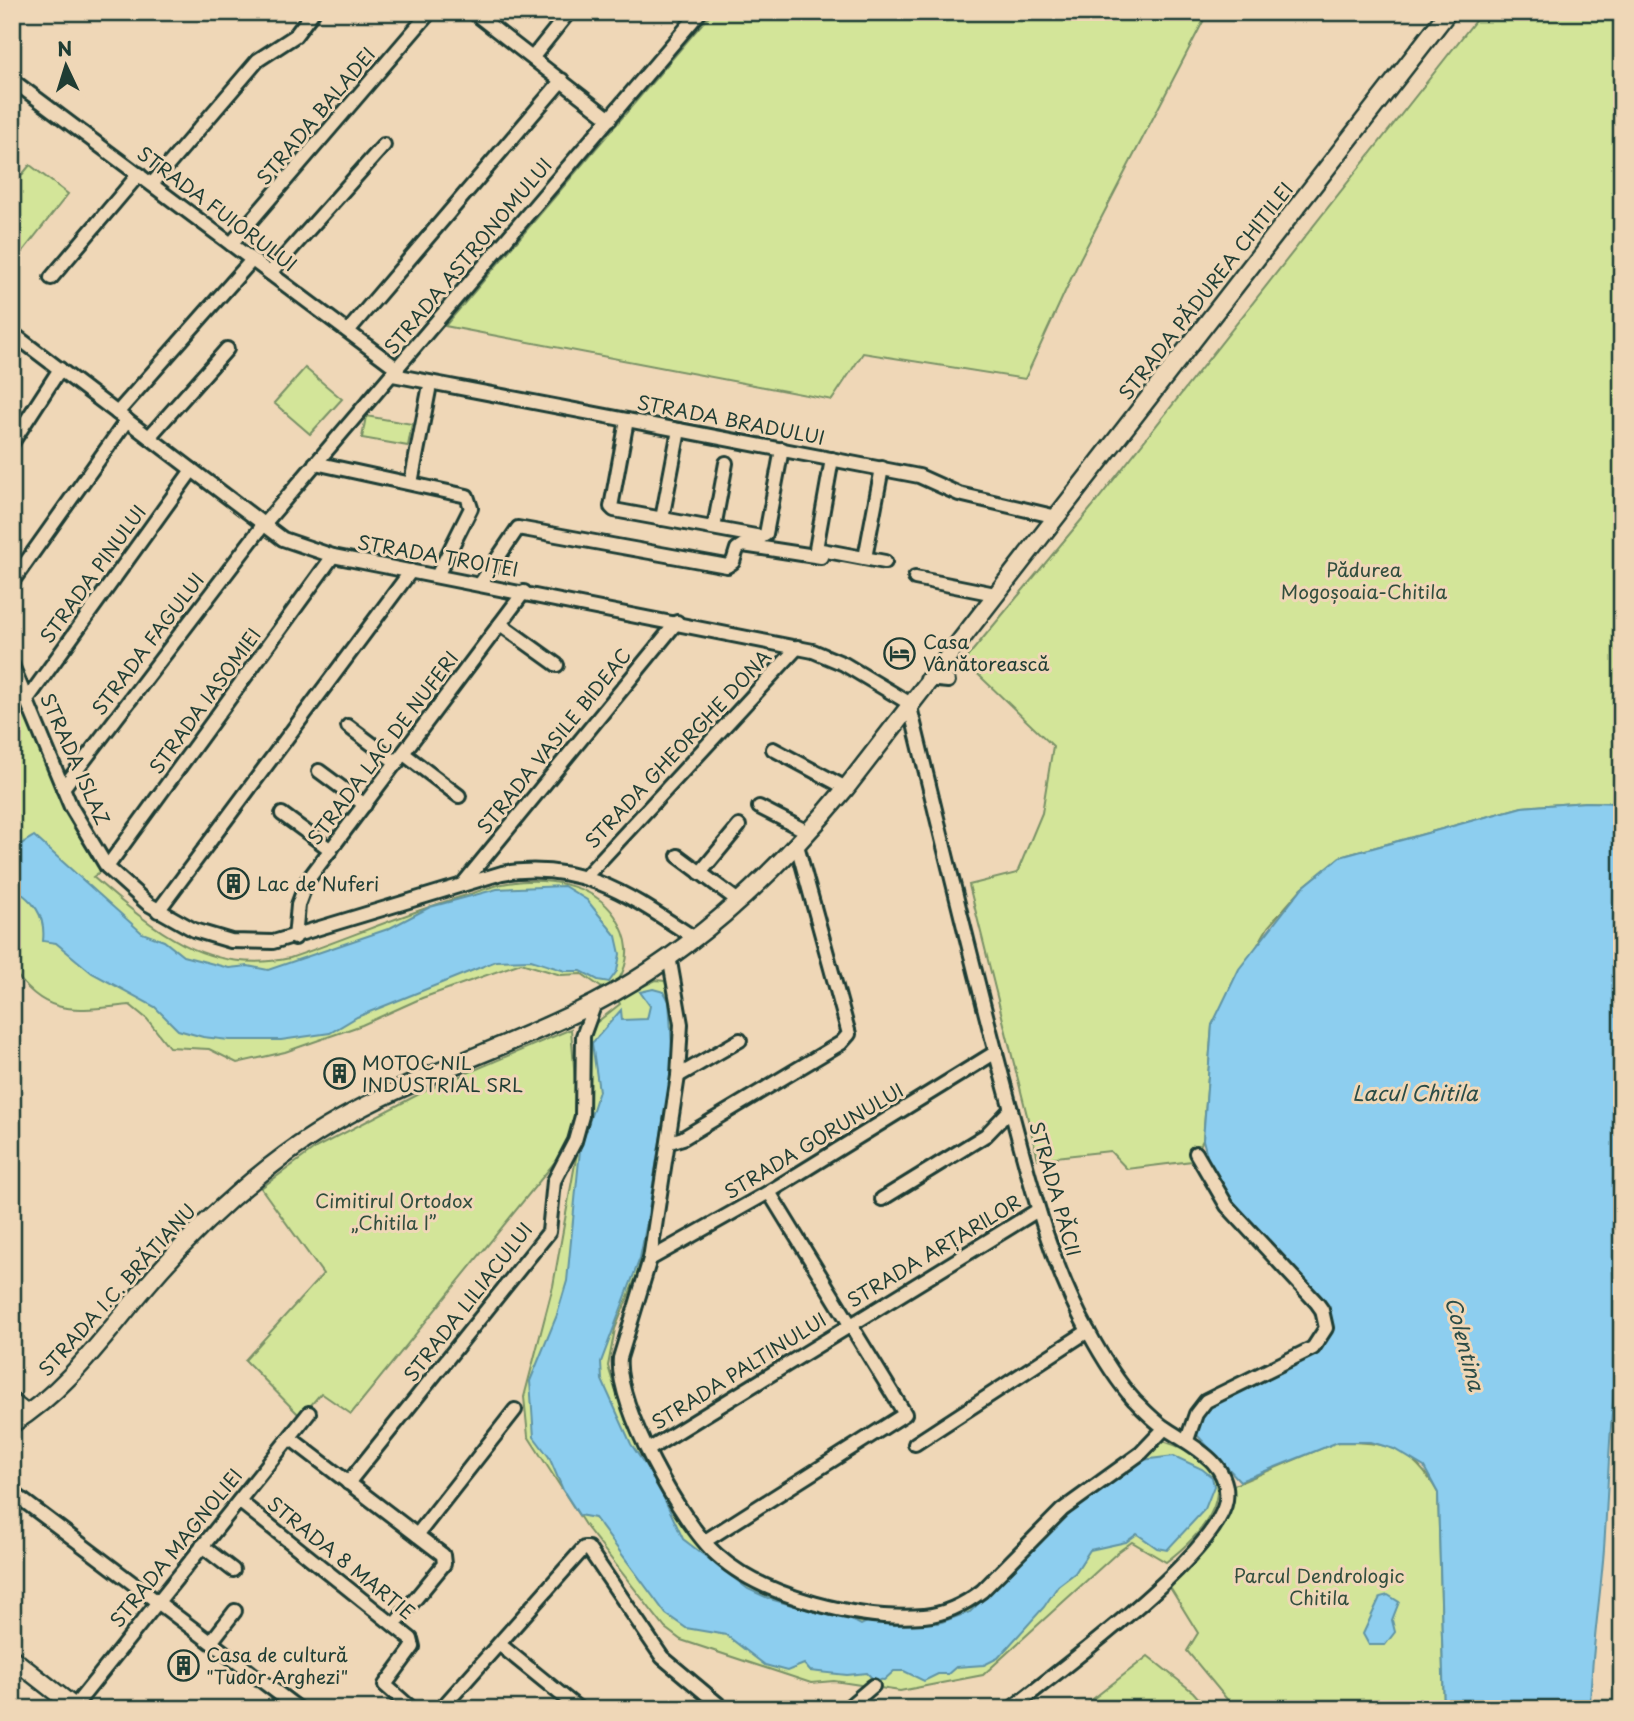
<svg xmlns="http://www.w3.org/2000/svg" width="1634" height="1721" font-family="'Playpen Sans',sans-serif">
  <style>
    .green { fill: #d3e599; stroke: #799166; stroke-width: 2 }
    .water { fill: #8dceef; stroke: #6194a4; stroke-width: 2 }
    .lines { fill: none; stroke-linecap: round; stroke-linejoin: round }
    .minor-casing { stroke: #1f3d34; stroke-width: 18 }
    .major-casing { stroke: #1f3d34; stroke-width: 21 }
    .minor { stroke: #efd7b7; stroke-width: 12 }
    .major { stroke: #efd7b7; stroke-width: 16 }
    .labels { text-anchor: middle; stroke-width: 6; stroke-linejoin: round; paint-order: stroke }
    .street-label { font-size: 19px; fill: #1f3d34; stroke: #efd7b7 }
    .park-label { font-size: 19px; fill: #314e3e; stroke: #efd7b7 }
    .poi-label { font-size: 19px; fill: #1f3d34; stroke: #efd7b7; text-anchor: start }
    .water-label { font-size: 21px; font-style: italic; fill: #2a4c47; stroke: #efd7b7 }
  </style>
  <rect width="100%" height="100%" fill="#efd7b7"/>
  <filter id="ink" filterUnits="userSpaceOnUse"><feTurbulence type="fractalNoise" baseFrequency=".0143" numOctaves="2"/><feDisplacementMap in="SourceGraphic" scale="14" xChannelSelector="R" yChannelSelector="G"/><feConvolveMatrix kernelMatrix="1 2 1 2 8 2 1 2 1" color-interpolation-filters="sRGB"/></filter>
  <g filter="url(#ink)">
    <g class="green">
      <path d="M 712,12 L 1208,12 L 1080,259 L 1025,379 L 863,353 L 832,400 L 445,326 Z"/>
      <path d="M 1482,12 L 1622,12 L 1622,803 L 1586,802 L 1522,807 L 1340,857 L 1302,888 L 1268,927 L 1212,1025 L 1203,1140 L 1192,1161 L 1127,1169 L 1110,1151 L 1038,1159 L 969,885 L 1017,873 L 1042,813 L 1053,746 L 964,661 L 1092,507 Z"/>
      <path d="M 30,165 L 68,194 L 16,260 L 12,257 L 12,187 Z"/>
      <path d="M 305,368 L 342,399 L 310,434 L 274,403 Z"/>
      <path d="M 366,416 L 412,424 L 408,446 L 362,438 Z"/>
      <path d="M 12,686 L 71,822 L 101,871 L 93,877 C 153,929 206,976 290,958 C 349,938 407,912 467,895 C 480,891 494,885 508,883 C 545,877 593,883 615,916 C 629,938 632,958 618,981 L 627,994 L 656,980 L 665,981 L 676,1027 L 664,1137 L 638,1272 L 615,1329 L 608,1366 L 615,1389 L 639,1442 L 690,1530 L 746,1580 L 831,1605 L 896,1615 L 958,1607 L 1073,1501 L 1137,1455 L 1163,1441 C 1247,1467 1221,1520 1166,1562 L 1132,1542 L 1118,1552 L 983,1675 L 900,1691 L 834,1681 L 811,1683 L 681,1640 L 665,1628 L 585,1525 L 528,1436 L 524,1397 L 553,1286 L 578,1147 L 587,1030 L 620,1004 L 610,985 L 602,988 L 582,974 L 561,975 L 521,963 L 422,998 L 362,1025 L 285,1052 L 237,1063 L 209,1049 L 169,1047 L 147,1019 L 130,1005 C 77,1010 45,1019 12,968 Z"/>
      <path d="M 571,1029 L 577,1106 L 567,1147 L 351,1414 L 321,1393 L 301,1417 L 245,1360 L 323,1274 L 261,1188 L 317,1147 L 425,1091 Z"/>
      <path d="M 1337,1442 C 1387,1442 1412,1446 1438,1493 L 1444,1709 L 1235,1709 L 1187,1651 L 1198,1633 L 1166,1581 L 1218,1520 L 1227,1488 Z"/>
      <path d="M 1148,1656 L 1193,1692 L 1208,1709 L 1080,1709 Z"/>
    </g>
    <g class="water">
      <path d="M 1586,802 L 1622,803 L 1622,1335 C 1609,1405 1609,1477 1604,1549 C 1600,1602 1591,1655 1590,1709 L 1444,1709 L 1438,1493 L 1424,1467 L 1394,1449 L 1371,1442 L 1338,1442 L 1240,1481 L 1197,1435 L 1200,1411 L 1318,1349 L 1331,1335 L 1329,1307 L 1227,1197 L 1212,1175 L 1203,1140 L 1212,1025 L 1239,969 L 1302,888 L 1340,857 L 1522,807 Z"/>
      <path d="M 34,836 L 142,933 L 164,941 L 183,956 L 229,968 L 248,966 L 268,970 L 388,929 L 430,907 L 497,889 L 564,886 L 587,900 L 616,936 L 620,954 L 617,971 L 609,982 L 598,980 L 581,971 L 565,971 L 531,960 L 496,961 L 357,1017 L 330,1033 L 281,1040 L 229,1040 L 203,1037 L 178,1030 L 155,1007 L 92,973 L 56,943 L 43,941 C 46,914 33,901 13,887 L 20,868 L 12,863 C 12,848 22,843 34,836 Z"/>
      <path d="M 653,989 L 664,992 L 669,1001 L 673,1062 L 646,1227 L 640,1258 L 601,1362 L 602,1380 L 631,1444 L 656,1481 L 683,1539 L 748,1589 L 770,1599 L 831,1616 L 842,1615 L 861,1625 L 873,1619 L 896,1624 L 939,1623 L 970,1612 L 1089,1495 L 1142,1460 L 1174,1456 L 1202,1469 L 1212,1477 L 1214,1486 L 1205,1509 L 1167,1550 L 1157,1548 L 1137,1534 L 1126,1542 L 1090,1550 L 1075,1573 L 1058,1586 L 1044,1607 L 998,1658 L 984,1665 L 956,1667 L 948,1674 L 938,1674 L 924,1681 L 904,1671 L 894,1671 L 884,1680 L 873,1679 L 867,1673 L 847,1675 L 810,1671 L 804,1664 L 787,1671 L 765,1665 L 726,1635 L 686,1628 L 666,1614 L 595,1518 L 579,1515 L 563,1490 L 549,1457 L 534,1437 L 530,1381 L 557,1315 L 567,1281 L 580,1150 L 599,1091 L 592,1043 L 621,1010 L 622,1020 L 647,1019 L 650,1006 L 640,992 Z"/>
      <path d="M 1388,1595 L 1399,1602 L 1392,1620 L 1395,1632 L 1385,1645 L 1369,1645 L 1363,1634 L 1380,1597 Z"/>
    </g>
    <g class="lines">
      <defs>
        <g id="minor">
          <path d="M 473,12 L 610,119"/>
          <path d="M 533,57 L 569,12"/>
          <path d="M 12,80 L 398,369"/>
          <path d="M 152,184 L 258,60 L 295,36 L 313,12"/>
          <path d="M 231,244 L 430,12"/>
          <path d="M 270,273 L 384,145"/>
          <path d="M 51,278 L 139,174"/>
          <path d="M 348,331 L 562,80"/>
          <path d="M 12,333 L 283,539 L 333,556 L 813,651 L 844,664 L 909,703 C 941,834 972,965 1007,1095 C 1029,1176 1047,1257 1088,1331 C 1101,1355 1116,1380 1134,1400 C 1143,1409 1154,1421 1165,1428 C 1190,1445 1231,1462 1226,1500 C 1219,1553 1057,1672 1011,1709"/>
          <path d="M 393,375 L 919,476 L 959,494 L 1057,517"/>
          <path d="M 117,413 L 252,260"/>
          <path d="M 627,420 L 611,507 L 614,510 L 761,537 L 766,534 L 782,449"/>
          <path d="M 149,437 L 227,349"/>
          <path d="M 12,443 L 60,369"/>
          <path d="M 832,459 L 816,549 L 885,562"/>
          <path d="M 315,463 L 467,496 L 471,508 L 437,576"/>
          <path d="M 411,483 L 429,390"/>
          <path d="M 662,519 L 679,430"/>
          <path d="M 714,528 L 726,463"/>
          <path d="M 865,558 L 882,468"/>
          <path d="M 915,578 L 995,594"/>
          <path d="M 12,582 L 127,420"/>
          <path d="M 480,584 L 518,528 L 727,566 L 733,562 L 737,549 L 743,545 L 821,557"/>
          <path d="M 500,624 L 557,665"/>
          <path d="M 12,665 L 71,807 L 107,867 L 148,904 L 194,930 L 231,941 L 273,942 L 502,873 C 581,860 630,896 693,937"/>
          <path d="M 927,679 L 948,681"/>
          <path d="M 26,701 L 192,470"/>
          <path d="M 348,726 L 397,763"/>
          <path d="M 773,749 L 846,788"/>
          <path d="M 404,754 L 459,796"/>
          <path d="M 319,771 L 365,805"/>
          <path d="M 63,788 L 264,524 L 700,12"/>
          <path d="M 759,807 L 808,832"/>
          <path d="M 282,814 L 331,850"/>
          <path d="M 678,856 L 737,900"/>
          <path d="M 107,867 L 333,556"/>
          <path d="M 700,873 L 739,826"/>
          <path d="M 586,876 L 798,647"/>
          <path d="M 462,885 L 677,622"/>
          <path d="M 158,911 L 411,571"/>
          <path d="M 295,938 L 298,905 L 307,881 L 524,592"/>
          <path d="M 669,956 L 681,1024 L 678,1076 L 650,1259 L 620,1358 C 615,1405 682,1524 717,1555 C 764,1598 862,1621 924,1616 C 946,1614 965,1604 982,1591 L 1062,1510 L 1141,1453 L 1165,1428"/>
          <path d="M 678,1076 L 740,1040"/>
          <path d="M 670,1142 L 683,1138 L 841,1043 L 849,1034 L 797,845"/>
          <path d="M 882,1199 L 986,1135 L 1011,1109"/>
          <path d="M 650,1259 L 769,1192 L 996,1052"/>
          <path d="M 12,1400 L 29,1413"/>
          <path d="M 290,1438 L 443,1555 L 444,1564 L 394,1625"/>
          <path d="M 1187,1440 L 1196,1414 L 1206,1401 L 1313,1348 L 1326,1328 L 1322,1310 L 1317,1303 L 1227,1206 L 1196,1153"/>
          <path d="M 915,1444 L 1088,1331"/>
          <path d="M 648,1450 L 1038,1210"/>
          <path d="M 348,1483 L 549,1232 L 554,1181 L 575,1141 L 582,1116 L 583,1036 L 595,1003"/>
          <path d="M 12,1492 L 299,1709"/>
          <path d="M 239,1501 L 411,1639 L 413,1647 L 385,1685 L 412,1709"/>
          <path d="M 417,1535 L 515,1410"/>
          <path d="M 705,1541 L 905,1414 L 769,1192"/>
          <path d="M 202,1546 L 233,1570"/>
          <path d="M 211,1642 L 235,1611"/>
          <path d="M 499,1644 L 579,1709"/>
          <path d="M 74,1707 L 309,1413"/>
          <path d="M 441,1709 L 584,1548 L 588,1548 L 662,1657 L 724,1709"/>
          <path d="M 846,1709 L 873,1686"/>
        </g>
        <g id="major">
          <path d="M 12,1424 C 69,1389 106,1333 149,1283 C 189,1236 235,1192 285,1155 C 372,1090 480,1059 577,1012 C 681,963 773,877 846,788 L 1448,12"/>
          <path d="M 12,1658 L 77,1709"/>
        </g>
      </defs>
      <use href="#minor" class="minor-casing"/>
      <use href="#major" class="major-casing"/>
      <use href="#minor" class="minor"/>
      <use href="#major" class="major"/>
    </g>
  </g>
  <defs>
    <symbol id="hotel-ring" viewBox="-11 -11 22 22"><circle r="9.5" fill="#efd7b7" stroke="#1f3d34" stroke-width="1.5"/><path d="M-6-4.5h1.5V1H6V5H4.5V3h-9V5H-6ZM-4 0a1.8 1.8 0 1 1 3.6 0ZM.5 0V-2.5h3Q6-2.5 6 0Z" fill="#1f3d34"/></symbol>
    <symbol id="building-ring" viewBox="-11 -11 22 22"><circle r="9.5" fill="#efd7b7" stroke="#1f3d34" stroke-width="1.5"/><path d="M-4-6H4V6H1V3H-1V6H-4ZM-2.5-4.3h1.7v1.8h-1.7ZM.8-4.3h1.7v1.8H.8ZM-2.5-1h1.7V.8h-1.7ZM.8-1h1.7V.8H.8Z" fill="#1f3d34"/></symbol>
  </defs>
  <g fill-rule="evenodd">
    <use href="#hotel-ring" x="882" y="636" width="35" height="35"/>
    <use href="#building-ring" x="216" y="866" width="35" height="35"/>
    <use href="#building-ring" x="322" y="1056" width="35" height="35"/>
    <use href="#building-ring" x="166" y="1648" width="35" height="35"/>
  </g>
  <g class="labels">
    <g class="street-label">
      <text transform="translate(316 116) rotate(-50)" y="7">STRADA BALADEI</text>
      <text transform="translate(217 209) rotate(37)" y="7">STRADA FUIORULUI</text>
      <text transform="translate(468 256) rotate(-50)" y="7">STRADA ASTRONOMULUI</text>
      <text transform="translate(1206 291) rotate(-52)" y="7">STRADA PĂDUREA CHITILEI</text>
      <text transform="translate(731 420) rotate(11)" y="7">STRADA BRADULUI</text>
      <text transform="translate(438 556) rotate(10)" y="7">STRADA TROIȚEI</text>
      <text transform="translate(93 574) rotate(-54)" y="7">STRADA PINULUI</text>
      <text transform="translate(148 644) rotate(-53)" y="7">STRADA FAGULUI</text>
      <text transform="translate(205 701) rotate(-54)" y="7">STRADA IASOMIEI</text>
      <text transform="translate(554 741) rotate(-51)" y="7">STRADA VASILE BIDEAC</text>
      <text transform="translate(383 748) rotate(-53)" y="7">STRADA LAC DE NUFERI</text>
      <text transform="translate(678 749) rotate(-47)" y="7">STRADA GHEORGHE DONA</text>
      <text transform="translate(75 759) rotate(66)" y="7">STRADA ISLAZ</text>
      <text transform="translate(814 1141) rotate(-31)" y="7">STRADA GORUNULUI</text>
      <text transform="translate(1055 1189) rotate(74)" y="7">STRADA PĂCII</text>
      <text transform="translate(934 1251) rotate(-31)" y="7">STRADA ARȚARILOR</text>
      <text transform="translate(117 1290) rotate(-48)" y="7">STRADA I.C. BRĂTIANU</text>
      <text transform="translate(468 1302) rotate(-52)" y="7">STRADA LILIACULUI</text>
      <text transform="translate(739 1371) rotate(-32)" y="7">STRADA PALTINULUI</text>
      <text transform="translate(176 1548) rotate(-51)" y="7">STRADA MAGNOLIEI</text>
      <text transform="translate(341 1558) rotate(39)" y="7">STRADA 8 MARTIE</text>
    </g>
    <g class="park-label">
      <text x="1364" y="577">Pădurea<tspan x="1364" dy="22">Mogoșoaia-Chitila</tspan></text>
      <text x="394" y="1208">Cimitirul Ortodox<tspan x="394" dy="22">„Chitila I”</tspan></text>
      <text x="1319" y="1583">Parcul Dendrologic<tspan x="1319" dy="22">Chitila</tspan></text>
    </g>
    <g class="poi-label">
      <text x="923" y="649">Casa<tspan x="923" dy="22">Vânătorească</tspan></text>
      <text x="257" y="891">Lac de Nuferi</text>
      <text x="362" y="1070">MOTOC NIL<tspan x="362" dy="22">INDUSTRIAL SRL</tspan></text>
      <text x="206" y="1662">Casa de cultură<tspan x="206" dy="22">"Tudor Arghezi"</tspan></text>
    </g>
    <g class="water-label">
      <text x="1415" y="1101">Lacul Chitila</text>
      <text transform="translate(1464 1344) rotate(75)" y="7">Colentina</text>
    </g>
  </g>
  <rect width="1634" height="1721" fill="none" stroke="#efd7b7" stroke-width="42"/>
  <rect x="21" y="21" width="1592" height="1679" fill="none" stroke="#1f3d34" stroke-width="2.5" filter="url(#ink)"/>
  <g transform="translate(66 66) rotate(356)" stroke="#efd7b7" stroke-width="5" paint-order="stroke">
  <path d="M0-5L12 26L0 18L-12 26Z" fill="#1f3d34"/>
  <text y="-10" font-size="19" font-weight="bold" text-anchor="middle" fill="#1f3d34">N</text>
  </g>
</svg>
